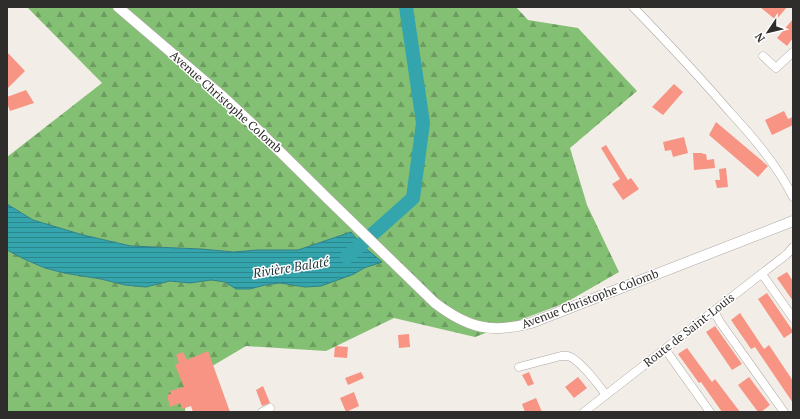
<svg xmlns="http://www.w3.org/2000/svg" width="800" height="419" font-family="'PT Serif',serif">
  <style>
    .forest { fill: url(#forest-firs) }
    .water { fill: url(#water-rules); stroke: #328186 }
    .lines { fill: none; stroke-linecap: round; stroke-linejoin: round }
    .river { stroke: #34a5ad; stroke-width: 14 }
    .building { fill: #f79483 }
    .minor-casing { stroke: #ada7a3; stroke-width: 9 }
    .tertiary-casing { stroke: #ada7a3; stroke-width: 11 }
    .minor { stroke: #fff; stroke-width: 8 }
    .tertiary { stroke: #fff; stroke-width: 10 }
    .labels { text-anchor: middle; stroke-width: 3; stroke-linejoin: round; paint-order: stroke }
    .street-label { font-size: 12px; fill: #2f2d2b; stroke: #fff }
    .water-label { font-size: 13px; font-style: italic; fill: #1d3537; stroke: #fff }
  </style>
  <defs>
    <pattern id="forest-firs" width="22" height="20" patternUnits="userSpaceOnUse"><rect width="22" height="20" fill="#83c073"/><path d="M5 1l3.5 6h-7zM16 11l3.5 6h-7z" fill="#6c9c5f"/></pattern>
    <pattern id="water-rules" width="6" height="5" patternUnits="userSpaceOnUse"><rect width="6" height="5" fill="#34a5ad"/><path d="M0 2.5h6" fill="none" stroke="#2c878d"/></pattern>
  </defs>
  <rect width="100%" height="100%" fill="#f3ede8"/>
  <path class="forest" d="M 27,7 L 516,7 L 528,20 L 578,28 L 637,91 L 570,148 L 587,205 L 619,272 L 565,303 L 475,337 L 394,318 L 326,351 L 246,346 L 187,381 L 185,412 L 7,412 L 7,250 L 24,259 L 45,268 L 64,273 L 101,279 L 125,285 L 146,287 L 170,281 L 190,283 L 211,280 L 225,282 L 236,289 L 250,289 L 265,285 L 280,283 L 305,287 L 354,274 L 364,268 L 381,262 L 362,245 L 351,232 L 298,250 L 257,250 L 234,252 L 201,249 L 131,246 L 83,235 L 33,220 L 7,204 L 7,157 L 102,83 Z"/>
  <path class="water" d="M 7,204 L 33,220 L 83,235 L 131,246 L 201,249 L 234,252 L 257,250 L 298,250 L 351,232 L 362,245 L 382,262 L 364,268 L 354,274 L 321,286 L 305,287 L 280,283 L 265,285 L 250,289 L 236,289 L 225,282 L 211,280 L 190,283 L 170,281 L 146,287 L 125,285 L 101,279 L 64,273 L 45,268 L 24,259 L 7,250 Z"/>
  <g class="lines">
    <path class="river" d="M 347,257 L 413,198 L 423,123 L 406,7"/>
  </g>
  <g class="building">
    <path d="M 760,7 L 787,7 L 776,20 Z"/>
    <path d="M 793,19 L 793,38 L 787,46 L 777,38 Z"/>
    <path d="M 7,52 L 25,71 L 7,89 Z"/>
    <path d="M 674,84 L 683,92 L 663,115 L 652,107 Z"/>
    <path d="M 26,90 L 34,103 L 10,111 L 7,103 L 7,97 Z"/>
    <path d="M 784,111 L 788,119 L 793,117 L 793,125 L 772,135 L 765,120 Z"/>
    <path d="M 716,122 L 768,166 L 758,177 L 709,135 Z"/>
    <path d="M 684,137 L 688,153 L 673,157 L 671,150 L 665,151 L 663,142 Z"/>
    <path d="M 606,145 L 628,180 L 631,178 L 639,189 L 623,200 L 612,184 L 620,179 L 601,148 Z"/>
    <path d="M 693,153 L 702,153 L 703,154 L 706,154 L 707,160 L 714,159 L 715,168 L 694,170 Z"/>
    <path d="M 726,168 L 728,187 L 717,188 L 715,180 L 720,180 L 719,169 Z"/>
    <path d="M 787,272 L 793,281 L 793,301 L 777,278 Z"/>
    <path d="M 767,293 L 793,331 L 793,332 L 784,338 L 758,299 Z"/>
    <path d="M 740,313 L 764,349 L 769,345 L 793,381 L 793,403 L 755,347 L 751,349 L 731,320 Z"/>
    <path d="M 715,326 L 742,364 L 732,370 L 706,332 Z"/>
    <path d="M 409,334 L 410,347 L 399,348 L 398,335 Z"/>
    <path d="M 335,346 L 348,347 L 347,358 L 334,357 Z"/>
    <path d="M 687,348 L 712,382 L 715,379 L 740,412 L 722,412 L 701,382 L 699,383 L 678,354 Z"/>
    <path d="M 208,351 L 230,412 L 193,412 L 191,406 L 182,409 L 180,403 L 170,407 L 167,395 L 171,394 L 170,391 L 184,387 L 175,365 L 179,363 L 176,355 L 183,352 L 187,360 Z"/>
    <path d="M 361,372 L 364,378 L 348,385 L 345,378 Z"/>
    <path d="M 529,372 L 534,384 L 528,386 L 522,375 Z"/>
    <path d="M 578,377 L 587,388 L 574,398 L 565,387 Z"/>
    <path d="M 749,377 L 770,405 L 761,412 L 758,412 L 738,385 Z"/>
    <path d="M 263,386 L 270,403 L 262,406 L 256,390 Z"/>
    <path d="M 354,392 L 359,406 L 346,412 L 340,398 Z"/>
    <path d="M 536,398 L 542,412 L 525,412 L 522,404 Z"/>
  </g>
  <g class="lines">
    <defs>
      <g id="minor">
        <path d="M 633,7 C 666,41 698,75 729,111 C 753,137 777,165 793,197"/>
        <path d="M 763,56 L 776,68 L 793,52"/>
        <path d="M 762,274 L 793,318"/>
        <path d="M 714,311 L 720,322 L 784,412"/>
        <path d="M 665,349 L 710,412"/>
        <path d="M 519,367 L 561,356 C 564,356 566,356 568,356 C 579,359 599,385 606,395"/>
        <path d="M 262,412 L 270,408"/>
        <path d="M 584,412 L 787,254 L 793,247"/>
      </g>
      <path id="tertiary" d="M 118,7 L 221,95 L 252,124 L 330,201 L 435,303 C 468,328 491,334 531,323 L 793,221"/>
    </defs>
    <use href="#minor" class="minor-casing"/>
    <use href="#tertiary" class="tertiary-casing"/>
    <use href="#minor" class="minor"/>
    <use href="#tertiary" class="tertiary"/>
  </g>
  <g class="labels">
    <g class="street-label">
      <text transform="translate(226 102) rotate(42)" y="4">Avenue Christophe Colomb</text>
      <text transform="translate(590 299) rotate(-21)" y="4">Avenue Christophe Colomb</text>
      <text transform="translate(689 330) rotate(-38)" y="4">Route de Saint-Louis</text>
    </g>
    <g class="water-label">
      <text transform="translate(291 267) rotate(-9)" y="5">Rivière Balaté</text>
    </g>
  </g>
  <rect width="800" height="419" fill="none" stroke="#2f2d2b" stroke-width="16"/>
  <g transform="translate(768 32) rotate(235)" stroke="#ffffff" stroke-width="3" paint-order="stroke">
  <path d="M0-3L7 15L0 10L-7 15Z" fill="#2f2d2b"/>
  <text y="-6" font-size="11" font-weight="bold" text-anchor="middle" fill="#2f2d2b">N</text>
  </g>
</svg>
